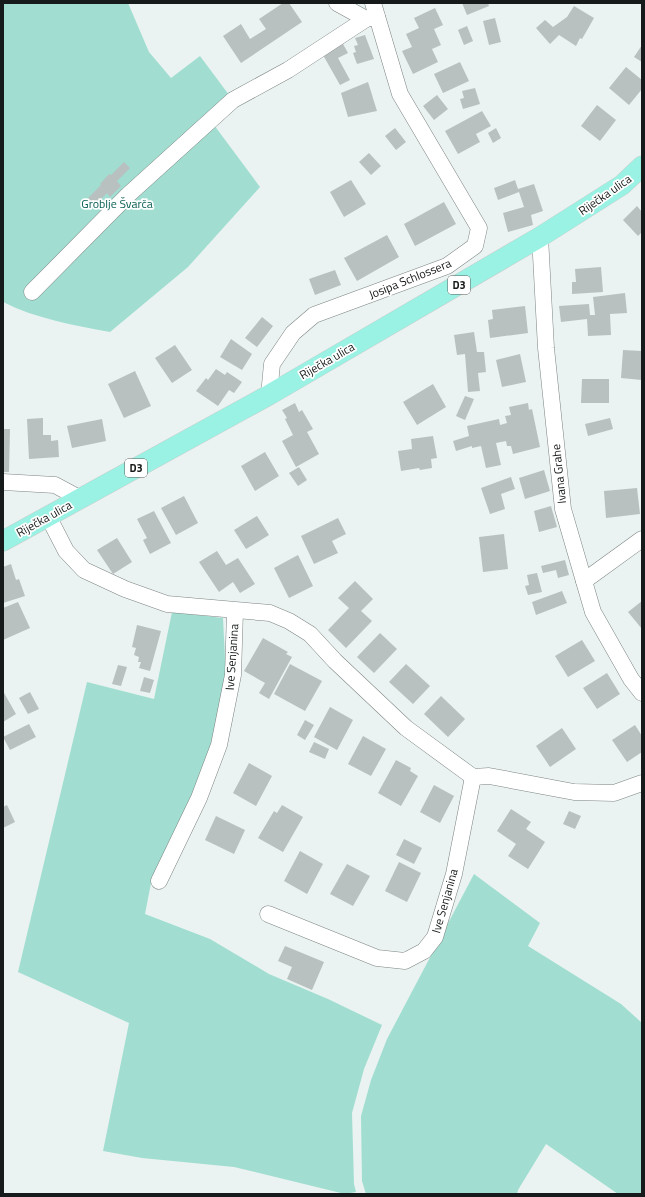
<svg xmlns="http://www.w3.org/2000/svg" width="645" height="1197" font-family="'Titillium Web',sans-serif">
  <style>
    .green { fill: #a1ded1 }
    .building { fill: #b8c1bf }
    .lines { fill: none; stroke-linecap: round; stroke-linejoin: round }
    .minor-casing { stroke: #7d8583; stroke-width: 17 }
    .major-casing { stroke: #cccdcd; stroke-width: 21 }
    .minor { stroke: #fff; stroke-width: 16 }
    .major { stroke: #99f2e3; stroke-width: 20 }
    .labels { text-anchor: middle; stroke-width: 3.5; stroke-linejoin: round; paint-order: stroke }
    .shield { fill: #fff; stroke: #5d5f5f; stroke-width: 1 }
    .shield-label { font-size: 11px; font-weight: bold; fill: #171a1a }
    .street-label { font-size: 12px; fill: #171a1a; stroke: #fff }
    .park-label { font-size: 12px; fill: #055d51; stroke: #fff }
  </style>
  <rect width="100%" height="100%" fill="#eaf3f1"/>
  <g class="green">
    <path d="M 3,3 L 128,3 L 149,52 L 171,78 L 200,56 L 238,107 L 214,125 L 260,187 L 188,267 L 110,332 C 73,325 37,319 3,302 Z"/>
    <path d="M 172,612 L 223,618 L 226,677 L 205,770 L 151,883 L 145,914 L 210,939 L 269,974 L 328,999 L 382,1025 L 364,1069 L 352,1113 L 354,1184 L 356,1192 L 345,1194 L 234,1167 L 142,1158 L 103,1151 L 129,1023 L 18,972 L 87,682 L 154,699 Z"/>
    <path d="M 474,874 L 540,923 L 528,946 L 621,1004 L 642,1023 L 642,1194 L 618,1194 L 546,1144 L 518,1190 L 517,1194 L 366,1194 L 362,1181 L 361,1116 L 371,1080 L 387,1039 Z"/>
  </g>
  <g class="building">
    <path d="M 283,3 L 289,3 L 302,22 L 241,63 L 223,36 L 241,24 L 250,39 L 266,29 L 259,19 Z"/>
    <path d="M 462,3 L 488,3 L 489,6 L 467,15 Z"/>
    <path d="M 574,6 L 594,18 L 582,39 L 580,38 L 576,46 L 559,35 L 550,44 L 536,28 L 545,20 L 553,27 L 567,17 Z"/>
    <path d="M 435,8 L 443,25 L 434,29 L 441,45 L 432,49 L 438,62 L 413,74 L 402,51 L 412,47 L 406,34 L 419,28 L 414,18 Z"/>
    <path d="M 495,18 L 501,42 L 489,45 L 483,21 Z"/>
    <path d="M 467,26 L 473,41 L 464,45 L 458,30 Z"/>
    <path d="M 365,35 L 374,59 L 357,64 L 353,53 L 356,52 L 354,46 L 358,45 L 355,38 Z"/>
    <path d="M 343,44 L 348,53 L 338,58 L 350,80 L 340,85 L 323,55 Z"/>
    <path d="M 642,45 L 642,62 L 634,57 Z"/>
    <path d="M 460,62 L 469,81 L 443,93 L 434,74 Z"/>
    <path d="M 626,67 L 642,80 L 642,89 L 629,105 L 609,88 Z"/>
    <path d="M 368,82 L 377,111 L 348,117 L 341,93 Z"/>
    <path d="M 475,88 L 480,104 L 463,109 L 460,99 L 464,98 L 462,91 Z"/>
    <path d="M 437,95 L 448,109 L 434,120 L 423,106 Z"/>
    <path d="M 597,105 L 616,120 L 600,141 L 581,126 Z"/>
    <path d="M 482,111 L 491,126 L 476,134 L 480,142 L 458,154 L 445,131 Z"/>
    <path d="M 395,128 L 406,142 L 396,150 L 385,136 Z"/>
    <path d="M 496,128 L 501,138 L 493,143 L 488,133 Z"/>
    <path d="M 369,153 L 381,166 L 371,175 L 359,162 Z"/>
    <path d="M 124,162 L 130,168 L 117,181 L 121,186 L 110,197 L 107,193 L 90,210 L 83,203 L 101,185 L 100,184 L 109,174 L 111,175 Z"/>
    <path d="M 351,180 L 366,204 L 344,217 L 330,192 Z"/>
    <path d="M 515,180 L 518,189 L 534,184 L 543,211 L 531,215 L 533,225 L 508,232 L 503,213 L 524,207 L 519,192 L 498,200 L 494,188 Z"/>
    <path d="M 444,202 L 456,224 L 415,246 L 404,224 Z"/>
    <path d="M 637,206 L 642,212 L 642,232 L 638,236 L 623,220 Z"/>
    <path d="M 387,235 L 399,257 L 357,281 L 344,258 Z"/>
    <path d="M 601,267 L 603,292 L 572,294 L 572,282 L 576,282 L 575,269 Z"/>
    <path d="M 335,270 L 341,285 L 315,295 L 309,279 Z"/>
    <path d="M 625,293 L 627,313 L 610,314 L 611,335 L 588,336 L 587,319 L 561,322 L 559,306 L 589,304 L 590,315 L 595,315 L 593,297 Z"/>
    <path d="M 525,306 L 528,333 L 490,338 L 488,320 L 493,319 L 492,310 Z"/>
    <path d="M 262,317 L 273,326 L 257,347 L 245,338 Z"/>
    <path d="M 474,332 L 477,352 L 484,352 L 486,372 L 478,373 L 480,391 L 468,392 L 465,354 L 457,355 L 454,335 Z"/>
    <path d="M 231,339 L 252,354 L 242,370 L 220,357 Z"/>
    <path d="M 175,345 L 192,370 L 172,383 L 155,358 Z"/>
    <path d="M 623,350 L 642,351 L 642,380 L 621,378 Z"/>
    <path d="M 520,354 L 526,382 L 502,387 L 496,360 Z"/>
    <path d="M 216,369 L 225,375 L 227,372 L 242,382 L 234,393 L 229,390 L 218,406 L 196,391 L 206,378 L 208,380 Z"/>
    <path d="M 135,371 L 151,406 L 124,418 L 108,384 Z"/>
    <path d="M 582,379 L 609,379 L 609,403 L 581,403 Z"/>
    <path d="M 433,384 L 446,407 L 417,425 L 403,402 Z"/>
    <path d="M 465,396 L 474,399 L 465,420 L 456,416 Z"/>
    <path d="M 295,403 L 299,412 L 302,410 L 313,429 L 307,432 L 319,454 L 296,467 L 282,441 L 293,435 L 285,419 L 287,418 L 282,410 Z"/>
    <path d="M 528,403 L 529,410 L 532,409 L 540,447 L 513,454 L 511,446 L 507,446 L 506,441 L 496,443 L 501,465 L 486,468 L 481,446 L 472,448 L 472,446 L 456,451 L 453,441 L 469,436 L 467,426 L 499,419 L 500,425 L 507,423 L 505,416 L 511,415 L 509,407 Z"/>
    <path d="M 43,418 L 43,435 L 51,435 L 51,441 L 58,440 L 59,457 L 29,459 L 27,419 Z"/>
    <path d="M 610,418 L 613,429 L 588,436 L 585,424 Z"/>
    <path d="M 102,419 L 106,441 L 72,448 L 67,426 Z"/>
    <path d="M 3,429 L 10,429 L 9,472 L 3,472 Z"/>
    <path d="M 433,436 L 437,458 L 431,459 L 432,468 L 420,470 L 419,468 L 401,471 L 398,451 L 412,449 L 411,439 Z"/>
    <path d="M 265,452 L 279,476 L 255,491 L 241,466 Z"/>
    <path d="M 299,467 L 307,480 L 298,486 L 289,473 Z"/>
    <path d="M 544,470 L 550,491 L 525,499 L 519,478 Z"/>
    <path d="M 511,477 L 515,489 L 501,494 L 505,509 L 490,514 L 481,488 Z"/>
    <path d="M 637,488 L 640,514 L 606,518 L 604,491 Z"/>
    <path d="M 184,496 L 198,523 L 176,535 L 161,508 Z"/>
    <path d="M 551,506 L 557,527 L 539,532 L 534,511 Z"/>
    <path d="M 154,511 L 171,543 L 150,554 L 143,540 L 147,538 L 137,519 Z"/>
    <path d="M 257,516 L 269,535 L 246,549 L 234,530 Z"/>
    <path d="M 338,518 L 346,534 L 332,541 L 338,553 L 314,564 L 301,536 Z"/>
    <path d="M 504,534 L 508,569 L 483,572 L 479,537 Z"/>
    <path d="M 117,538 L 132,562 L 113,574 L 97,550 Z"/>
    <path d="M 217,551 L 226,565 L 238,558 L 255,584 L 240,593 L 233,582 L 219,592 L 199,562 Z"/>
    <path d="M 298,555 L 313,586 L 289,598 L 274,568 Z"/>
    <path d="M 565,560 L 569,575 L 558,578 L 556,570 L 543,573 L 541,566 Z"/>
    <path d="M 11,564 L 16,580 L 19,579 L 25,596 L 3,603 L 3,567 Z"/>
    <path d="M 537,573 L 542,592 L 528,595 L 525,586 L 529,585 L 527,575 Z"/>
    <path d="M 355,581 L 373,599 L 361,611 L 372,621 L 346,648 L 328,630 L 349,608 L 338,598 Z"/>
    <path d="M 562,591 L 567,603 L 536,615 L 532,602 Z"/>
    <path d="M 642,601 L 642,629 L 628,612 Z"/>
    <path d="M 18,602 L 30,628 L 3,640 L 3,608 Z"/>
    <path d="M 137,625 L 161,631 L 150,671 L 139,668 L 141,662 L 138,662 L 139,657 L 134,655 L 136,648 L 132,647 Z"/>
    <path d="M 380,633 L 397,649 L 374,673 L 357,657 Z"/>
    <path d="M 263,638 L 288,652 L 286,654 L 292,657 L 269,699 L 259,693 L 265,683 L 244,671 Z"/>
    <path d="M 582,640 L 595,661 L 568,677 L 555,656 Z"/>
    <path d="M 290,664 L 322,681 L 305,711 L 274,694 Z"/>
    <path d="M 406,664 L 430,686 L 413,704 L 389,682 Z"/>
    <path d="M 118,665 L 127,667 L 121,686 L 112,684 Z"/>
    <path d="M 607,673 L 620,694 L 597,709 L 583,688 Z"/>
    <path d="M 144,677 L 154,680 L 150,693 L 140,691 Z"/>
    <path d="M 3,691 L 16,714 L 3,722 Z"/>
    <path d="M 30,692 L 39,709 L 28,714 L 19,698 Z"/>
    <path d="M 441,696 L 465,719 L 448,737 L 424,714 Z"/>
    <path d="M 330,707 L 353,720 L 337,750 L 314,737 Z"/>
    <path d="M 305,720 L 314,725 L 305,740 L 297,735 Z"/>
    <path d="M 29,724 L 36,737 L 10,750 L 3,737 Z"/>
    <path d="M 635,725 L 642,736 L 642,752 L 627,762 L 612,740 Z"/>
    <path d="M 562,728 L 576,749 L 550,767 L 536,746 Z"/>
    <path d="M 363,736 L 386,749 L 371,776 L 348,764 Z"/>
    <path d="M 314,742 L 329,749 L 325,759 L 309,752 Z"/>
    <path d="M 396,760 L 411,768 L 410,771 L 418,776 L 401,806 L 378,793 Z"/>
    <path d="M 249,763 L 272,776 L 256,806 L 233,793 Z"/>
    <path d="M 434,785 L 454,796 L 440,823 L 420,812 Z"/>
    <path d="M 7,805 L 15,822 L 3,828 L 3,807 Z"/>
    <path d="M 282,805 L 303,817 L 283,852 L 258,838 L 274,811 L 277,813 Z"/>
    <path d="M 511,809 L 531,822 L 526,829 L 545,842 L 528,869 L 508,856 L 516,844 L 497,831 Z"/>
    <path d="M 569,811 L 581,816 L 575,829 L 563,824 Z"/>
    <path d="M 216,816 L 245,830 L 234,854 L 205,840 Z"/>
    <path d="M 404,839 L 422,848 L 414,864 L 396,855 Z"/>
    <path d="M 300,851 L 323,864 L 307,894 L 284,881 Z"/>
    <path d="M 399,862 L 421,873 L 407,902 L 385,891 Z"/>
    <path d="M 347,864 L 370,876 L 353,906 L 330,894 Z"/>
    <path d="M 285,946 L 324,962 L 312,990 L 287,979 L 292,967 L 278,961 Z"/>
  </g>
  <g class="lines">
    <defs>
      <g id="minor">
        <path d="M 337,3 L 366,19"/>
        <path d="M 540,237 L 546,348 L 563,509 L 593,612 L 631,679 L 642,693"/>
        <path d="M 32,292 L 128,195 L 233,100 L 288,70 L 366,19 L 377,17"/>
        <path d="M 269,395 L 272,364 L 293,333 L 314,315 L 447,266 L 475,246 L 479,228 L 400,94 L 373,3"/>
        <path d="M 3,482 L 55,485 L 81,499"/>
        <path d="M 48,516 L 66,551 L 84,570 L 125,589 L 167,604 L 270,613 L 289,621 L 310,634 L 335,661 L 406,728 L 473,777 L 489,776 L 574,792 L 614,793 L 642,783"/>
        <path d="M 584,581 L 642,539"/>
        <path d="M 159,881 L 199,798 L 219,745 L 233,675 L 235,611"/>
        <path d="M 268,914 L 377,958 L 405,961 L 424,951 L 435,937 L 454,874 L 473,777"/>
      </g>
      <path id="major" d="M 3,541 L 269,395 L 540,237 L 622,185 L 642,166"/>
    </defs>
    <use href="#minor" class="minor-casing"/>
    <use href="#major" class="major-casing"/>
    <use href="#minor" class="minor"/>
    <use href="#major" class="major"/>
  </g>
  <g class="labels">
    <g class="shield">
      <rect x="448" y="276" width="22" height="18" rx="3"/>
      <rect x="125" y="459" width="22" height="18" rx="3"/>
    </g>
    <g class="shield-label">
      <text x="459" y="289">D3</text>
      <text x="136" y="472">D3</text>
    </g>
    <g class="street-label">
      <text transform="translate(605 195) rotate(-35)" y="4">Riječka ulica</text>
      <text transform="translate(410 279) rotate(-22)" y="4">Josipa Schlossera</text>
      <text transform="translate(327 361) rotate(-30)" y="4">Riječka ulica</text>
      <text transform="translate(559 474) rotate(-96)" y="4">Ivana Grahe</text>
      <text transform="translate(44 519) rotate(-29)" y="4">Riječka ulica</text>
      <text transform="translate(232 657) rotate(-86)" y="4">Ive Senjanina</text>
      <text transform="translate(445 901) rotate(-74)" y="4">Ive Senjanina</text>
    </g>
    <g class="park-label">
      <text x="117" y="208">Groblje Švarča</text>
    </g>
  </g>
  <rect width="645" height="1197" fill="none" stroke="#171a1a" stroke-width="8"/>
</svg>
